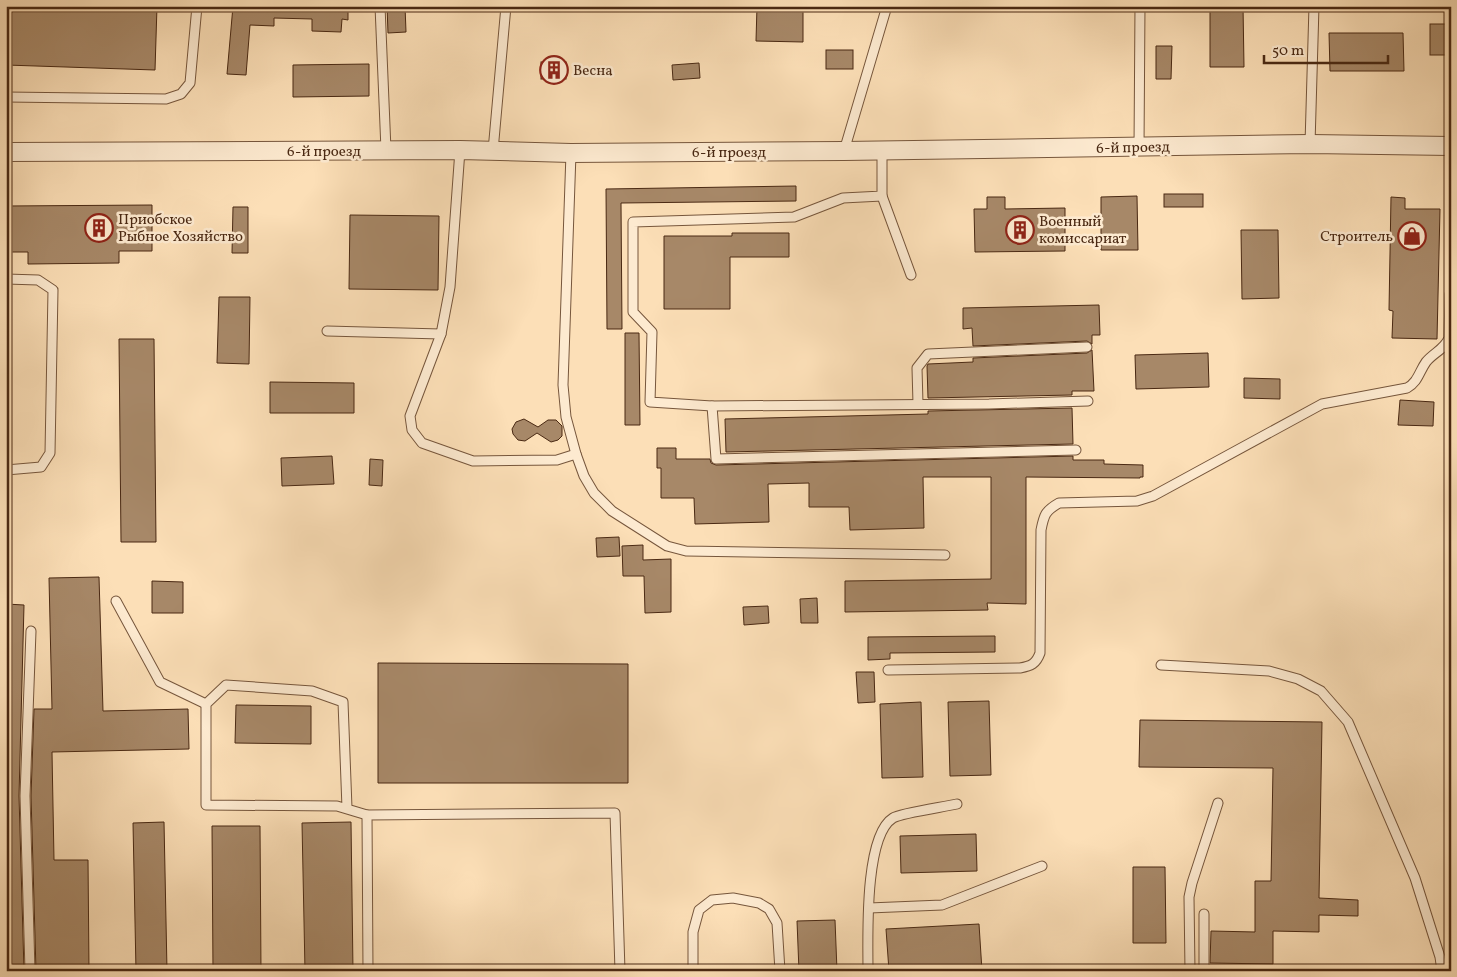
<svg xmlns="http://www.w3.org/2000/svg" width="1457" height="977" font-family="Vollkorn,serif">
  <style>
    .building { fill: #a78868; stroke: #4a2913 }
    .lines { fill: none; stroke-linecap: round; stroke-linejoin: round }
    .lane-casing { stroke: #76563c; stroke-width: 11 }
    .street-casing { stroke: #76563c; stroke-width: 20 }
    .lane { stroke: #fdead0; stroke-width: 9 }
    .street { stroke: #fdead0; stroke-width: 18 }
    .labels { text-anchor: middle; stroke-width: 5; stroke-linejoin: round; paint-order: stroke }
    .poi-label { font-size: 15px; fill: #4a2913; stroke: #fdead0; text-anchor: start }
    .street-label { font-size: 15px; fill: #4a2913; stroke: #fdead0 }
  </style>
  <rect width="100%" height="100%" fill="#fcdfb7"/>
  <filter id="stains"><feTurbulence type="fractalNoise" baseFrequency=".004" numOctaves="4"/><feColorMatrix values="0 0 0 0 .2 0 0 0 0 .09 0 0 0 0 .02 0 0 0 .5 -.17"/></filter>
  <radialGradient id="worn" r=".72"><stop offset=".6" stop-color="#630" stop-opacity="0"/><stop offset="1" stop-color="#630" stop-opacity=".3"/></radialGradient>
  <g class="building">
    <path d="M 6,6 L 157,6 L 155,70 L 6,65 Z"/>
    <path d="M 233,6 L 348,6 L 348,20 L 342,19 L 341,32 L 312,31 L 312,19 L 274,18 L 274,26 L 250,25 L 246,75 L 227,74 Z"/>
    <path d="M 387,6 L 405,6 L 406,32 L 388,33 Z"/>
    <path d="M 757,6 L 803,6 L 803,42 L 756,41 Z"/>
    <path d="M 1210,6 L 1243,6 L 1244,67 L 1210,67 Z"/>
    <rect x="1430" y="24" width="21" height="31"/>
    <path d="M 1329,33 L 1403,33 L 1404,71 L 1330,71 Z"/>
    <path d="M 1156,46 L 1172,46 L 1171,79 L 1156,79 Z"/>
    <rect x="826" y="50" width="27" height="19"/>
    <rect x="541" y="62" width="25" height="17"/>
    <path d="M 699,63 L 700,78 L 673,80 L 672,65 Z"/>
    <path d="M 369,64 L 369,96 L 293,97 L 293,65 Z"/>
    <path d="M 796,186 L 796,201 L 621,203 L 622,329 L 607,329 L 606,189 Z"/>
    <rect x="1164" y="194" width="39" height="13"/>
    <path d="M 1137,196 L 1138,250 L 1101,250 L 1101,197 Z"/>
    <path d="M 987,197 L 1005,197 L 1005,209 L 1065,208 L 1065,251 L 975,252 L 974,209 L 987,209 Z"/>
    <path d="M 1391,197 L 1405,198 L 1405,209 L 1440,209 L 1437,339 L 1392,338 L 1393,311 L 1389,310 Z"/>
    <path d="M 152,205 L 152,251 L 119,251 L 119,263 L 28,264 L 28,252 L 6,252 L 6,206 Z"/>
    <path d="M 233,207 L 248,207 L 248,253 L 232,253 Z"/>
    <path d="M 350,215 L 439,216 L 438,290 L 349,289 Z"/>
    <path d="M 1241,230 L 1278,230 L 1279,298 L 1242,299 Z"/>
    <path d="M 732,233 L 789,233 L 789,257 L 730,257 L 730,309 L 664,309 L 664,236 L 732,236 Z"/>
    <path d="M 219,297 L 250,297 L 249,364 L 217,363 Z"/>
    <path d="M 1099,305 L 1100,335 L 1092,335 L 1092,344 L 1087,341 L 973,346 L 972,328 L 963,329 L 963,308 Z"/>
    <path d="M 625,333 L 639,333 L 640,425 L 625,425 Z"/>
    <path d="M 119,339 L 154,339 L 156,542 L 121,542 Z"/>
    <path d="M 1092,350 L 1094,391 L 1072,391 L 1072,395 L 928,398 L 927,366 L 928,364 L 973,362 L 973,358 L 1087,353 Z"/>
    <path d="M 1208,353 L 1209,387 L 1136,389 L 1135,355 Z"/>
    <path d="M 1244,378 L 1280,379 L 1280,399 L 1244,398 Z"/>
    <path d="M 270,382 L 354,383 L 354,413 L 270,413 Z"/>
    <path d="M 1400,400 L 1434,402 L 1433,426 L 1398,425 Z"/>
    <path d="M 1072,408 L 1073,444 L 726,452 L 725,419 L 928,414 L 928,411 Z"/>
    <path d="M 524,419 L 538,427 L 548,420 L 556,420 L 562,426 L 562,436 L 558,440 L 551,442 L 537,433 L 525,441 L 518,440 L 513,434 L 512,429 L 516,422 Z"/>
    <path d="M 657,448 L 676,448 L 676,459 L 710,459 L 711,463 L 716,465 L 1073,456 L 1073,460 L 1104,460 L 1104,464 L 1143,465 L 1143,477 L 1140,477 L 1140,478 L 1026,477 L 1026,604 L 987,603 L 988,610 L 845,612 L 845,581 L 991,579 L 991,477 L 923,477 L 924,528 L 850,530 L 849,507 L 809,507 L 809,483 L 768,484 L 769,522 L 695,524 L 694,498 L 661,498 L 661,468 L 657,468 Z"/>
    <path d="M 332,456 L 334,484 L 282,486 L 281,458 Z"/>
    <path d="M 370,459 L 383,460 L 382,486 L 369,485 Z"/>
    <path d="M 619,537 L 620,556 L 597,557 L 596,538 Z"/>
    <path d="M 643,545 L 643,560 L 671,559 L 671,612 L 645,613 L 644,576 L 623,576 L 622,546 Z"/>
    <path d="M 99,577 L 103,711 L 188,709 L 189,749 L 52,752 L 54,860 L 88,860 L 89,971 L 36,971 L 31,796 L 34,709 L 52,709 L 49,578 Z"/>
    <path d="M 152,581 L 183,582 L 183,613 L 152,613 Z"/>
    <path d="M 817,598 L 818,623 L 801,623 L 800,599 Z"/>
    <path d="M 6,604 L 24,605 L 19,796 L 24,971 L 6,971 Z"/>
    <path d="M 768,606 L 769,623 L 744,625 L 743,607 Z"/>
    <path d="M 995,636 L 995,652 L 890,653 L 890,659 L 868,660 L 868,637 Z"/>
    <path d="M 378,663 L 628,664 L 628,783 L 378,783 Z"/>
    <path d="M 856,672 L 874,672 L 875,702 L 858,703 Z"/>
    <path d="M 989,701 L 991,775 L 950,776 L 948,702 Z"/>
    <path d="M 921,702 L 923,777 L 882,778 L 880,704 Z"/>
    <path d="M 236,705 L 311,706 L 311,744 L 235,743 Z"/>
    <path d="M 1140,720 L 1322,722 L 1319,898 L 1358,900 L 1358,916 L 1319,915 L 1319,932 L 1273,931 L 1273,964 L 1210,963 L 1211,931 L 1255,932 L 1255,881 L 1271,881 L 1273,768 L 1139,767 Z"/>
    <path d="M 164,822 L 167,971 L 136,971 L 133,823 Z"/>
    <path d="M 351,822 L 353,971 L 305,971 L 302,823 Z"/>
    <path d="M 212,826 L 260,826 L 261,971 L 213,971 Z"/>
    <path d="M 976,834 L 977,871 L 901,873 L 900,836 Z"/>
    <path d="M 1133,867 L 1165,867 L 1166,943 L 1133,943 Z"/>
    <path d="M 835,920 L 837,971 L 799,971 L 797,921 Z"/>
    <path d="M 979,924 L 982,971 L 889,971 L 886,929 Z"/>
  </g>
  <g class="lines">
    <defs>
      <g id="lane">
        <path d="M 380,6 L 386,150"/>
        <path d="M 6,97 L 166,99 L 181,94 L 190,83 L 197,6"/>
        <path d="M 1310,144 L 1314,6"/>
        <path d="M 1139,147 L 1140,6"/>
        <path d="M 493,151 L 506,6"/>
        <path d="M 844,151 L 887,6"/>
        <path d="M 882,151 L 882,196 L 843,198 L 794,217 L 633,222 L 633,312 L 652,332 L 650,402 L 712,406 L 989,404 L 1088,401"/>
        <path d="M 571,153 L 563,385 L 566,417 L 576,454 L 584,476 L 594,493 L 612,511 L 667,546 L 686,551 L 945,555"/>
        <path d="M 882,196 L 911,275"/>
        <path d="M 1451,244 L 1451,294"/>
        <path d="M 6,279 L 38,280 L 53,290 L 50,453 L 41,467 L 6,470"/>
        <path d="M 327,331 L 441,334 L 450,287 L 460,150"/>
        <path d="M 441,334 L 410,416 L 412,430 L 422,443 L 473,461 L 557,460 L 576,454"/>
        <path d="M 918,404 L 917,368 L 928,354 L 1087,347"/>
        <path d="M 712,406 L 716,459 L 1076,450"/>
        <path d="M 116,601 L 160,682 L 206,704"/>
        <path d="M 1161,665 L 1269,671 L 1298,679 L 1321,691 L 1348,722 L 1415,878 L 1440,957 L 1442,971"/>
        <path d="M 888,670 L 1020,668 C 1031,666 1036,664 1040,653 L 1041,530 C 1044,515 1045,511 1059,503 L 1137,501 L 1153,496 L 1322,404 L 1407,388 C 1418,382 1419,372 1426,362 C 1433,353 1445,349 1449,338 L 1450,294"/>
        <path d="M 347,808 L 343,702 L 312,691 L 226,685 L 206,704 L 206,805 L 337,806 L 367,815"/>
        <path d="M 869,908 L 942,905 L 1042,866"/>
        <path d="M 1204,914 L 1204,971"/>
        <path d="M 30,971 L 25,796 L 31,631"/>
        <path d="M 368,971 L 367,815 L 615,813 L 620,971"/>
        <path d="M 693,971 L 693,932 L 699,910 L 712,900 L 733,898 L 759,903 L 769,909 L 777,923 L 780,971"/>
        <path d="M 868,971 C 868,938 864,836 893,818 C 901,813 944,807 957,804"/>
        <path d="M 1190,971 L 1189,897 L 1192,883 L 1218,803"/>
      </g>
      <path id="street" d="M 6,152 L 460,150 L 571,153 L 844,151 L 1310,144 L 1451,146"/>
    </defs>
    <use href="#lane" class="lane-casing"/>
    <use href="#street" class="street-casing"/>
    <use href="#lane" class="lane"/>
    <use href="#street" class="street"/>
  </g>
  <defs>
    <symbol id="building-ring" viewBox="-11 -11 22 22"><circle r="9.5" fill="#fdead0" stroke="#8f2418" stroke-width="1.5"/><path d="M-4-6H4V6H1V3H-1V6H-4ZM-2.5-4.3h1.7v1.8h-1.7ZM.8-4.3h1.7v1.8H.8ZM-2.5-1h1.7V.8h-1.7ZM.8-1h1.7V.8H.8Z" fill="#8f2418"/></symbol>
    <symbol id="shop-ring" viewBox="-11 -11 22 22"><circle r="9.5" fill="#fdead0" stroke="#8f2418" stroke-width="1.5"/><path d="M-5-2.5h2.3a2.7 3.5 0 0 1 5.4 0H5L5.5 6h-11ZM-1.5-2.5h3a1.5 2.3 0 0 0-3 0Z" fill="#8f2418"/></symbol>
  </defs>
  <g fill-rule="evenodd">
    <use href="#building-ring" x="538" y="54" width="32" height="32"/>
    <use href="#building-ring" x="83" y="212" width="32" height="32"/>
    <use href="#building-ring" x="1004" y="214" width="32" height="32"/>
    <use href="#shop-ring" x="1396" y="220" width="32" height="32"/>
  </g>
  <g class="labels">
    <g class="poi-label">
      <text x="573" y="75">Весна</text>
      <text x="118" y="224">Приобское<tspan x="118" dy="17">Рыбное Хозяйство</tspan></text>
      <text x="1039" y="226">Военный<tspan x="1039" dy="17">комиссариат</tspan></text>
      <text x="1393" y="241" text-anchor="end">Строитель</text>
    </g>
    <g class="street-label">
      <text transform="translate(1133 147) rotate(-1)" y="5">6-й проезд</text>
      <text x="324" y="156">6-й проезд</text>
      <text x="729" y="157">6-й проезд</text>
    </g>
  </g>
  <rect width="1457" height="977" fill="none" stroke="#fcdfb7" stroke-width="25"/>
  <rect x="8" y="8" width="1442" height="962" fill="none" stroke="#4a2913" stroke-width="2.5"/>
  <rect x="12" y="12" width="1432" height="952" fill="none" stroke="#4a2913"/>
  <path d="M1264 55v8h124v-8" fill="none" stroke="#4a2913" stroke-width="2.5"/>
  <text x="1272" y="55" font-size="15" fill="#4a2913" stroke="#fdead0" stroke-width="4" paint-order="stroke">50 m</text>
  <rect width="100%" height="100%" filter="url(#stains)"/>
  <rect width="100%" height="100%" fill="url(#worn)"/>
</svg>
